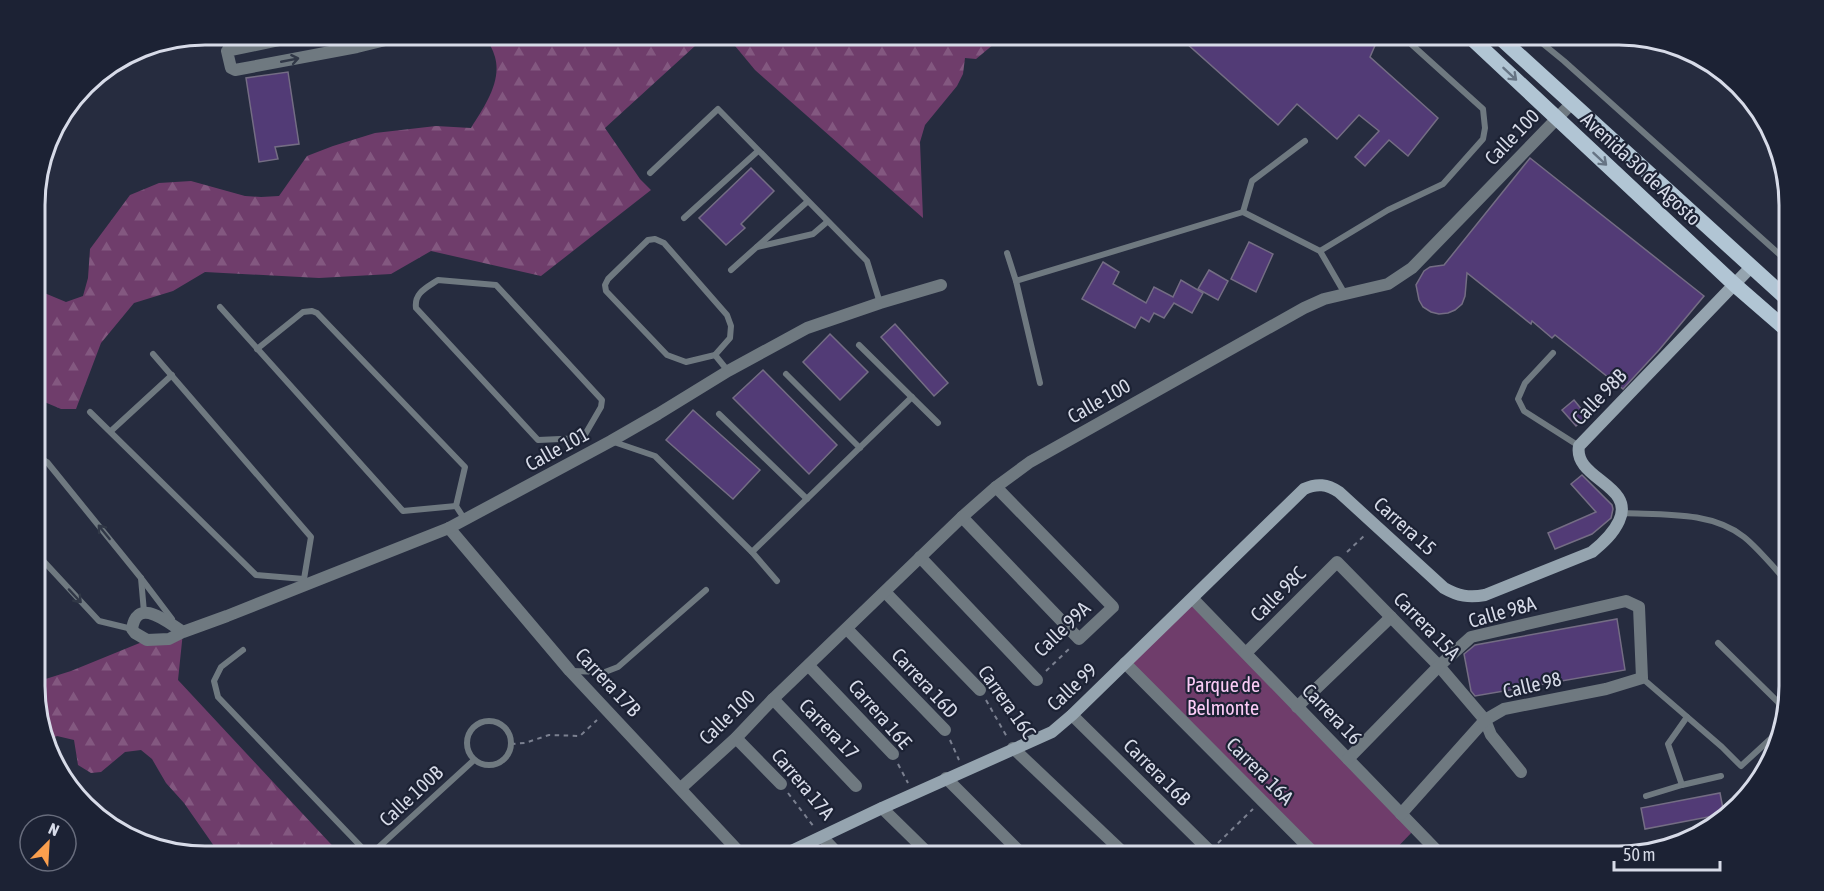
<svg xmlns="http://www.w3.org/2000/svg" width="1824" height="891" font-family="'Asap Condensed',sans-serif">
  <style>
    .forest { fill: url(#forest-firs) }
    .park { fill: #6f3d6b }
    .building { fill: #523b76; stroke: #746d84; stroke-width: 1.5 }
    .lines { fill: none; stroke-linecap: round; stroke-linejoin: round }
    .path { stroke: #7b8090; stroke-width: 2; stroke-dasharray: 4.5 4.5; stroke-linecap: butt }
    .lane { stroke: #6f7980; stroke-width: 6 }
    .street { stroke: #6f7980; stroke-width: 12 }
    .secondary { stroke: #95a4af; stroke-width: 12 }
    .primary { stroke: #b1c5d4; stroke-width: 15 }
    .oneway { stroke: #313847 }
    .oneway2 { stroke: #667484 }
    .labels { text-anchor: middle; stroke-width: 4.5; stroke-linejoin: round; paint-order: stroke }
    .street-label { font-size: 20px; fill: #d7dbe8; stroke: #1c2234 }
    .park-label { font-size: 20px; fill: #fcccf7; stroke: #1c2234 }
    .rim { fill: none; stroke: #d7dbe8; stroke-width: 3 }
  </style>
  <defs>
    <pattern id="forest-firs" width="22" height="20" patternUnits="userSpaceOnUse" patternTransform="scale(1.5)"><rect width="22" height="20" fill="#6f3d6b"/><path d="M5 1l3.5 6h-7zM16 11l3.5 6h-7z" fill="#835880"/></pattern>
  </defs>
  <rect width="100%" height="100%" fill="#262c3f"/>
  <g class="forest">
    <path d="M 486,35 L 707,35 L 605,128 L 640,179 L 651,190 L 541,276 L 431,251 L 391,274 L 319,278 L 205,272 L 173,291 L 134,303 L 101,343 L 76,409 L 61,409 L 35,398 L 35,294 L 42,292 L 66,302 L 83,296 L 88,278 L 90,249 L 130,195 L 159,183 L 191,181 L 245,196 L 261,197 L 279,196 L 307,156 L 333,146 L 375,133 L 436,126 L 471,128 C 484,107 502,82 495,57 C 493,49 488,42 486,35 Z"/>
    <path d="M 726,35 L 1008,35 L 1006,38 L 994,44 L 976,59 L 965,58 L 963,74 L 957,86 L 925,125 L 920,142 L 923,218 L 755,70 Z"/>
    <path d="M 183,632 L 178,680 L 342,856 L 224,856 L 214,846 L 184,803 L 166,783 L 152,759 L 141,750 L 125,752 L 101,772 L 91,773 L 78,765 L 74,740 L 57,736 L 49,740 L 36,708 L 36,682 L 71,671 L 147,640 Z"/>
  </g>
  <path class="park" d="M 1193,599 L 1415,829 L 1389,856 L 1317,856 L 1125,663 Z"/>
  <g class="building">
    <path d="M 1176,34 L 1380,34 L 1370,57 L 1438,118 L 1408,156 L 1389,140 L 1365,166 L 1355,157 L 1379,131 L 1359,115 L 1337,139 L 1297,104 L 1278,125 Z"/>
    <path d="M 288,72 L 299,144 L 275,147 L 278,159 L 259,162 L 246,78 Z"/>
    <path d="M 1530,158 L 1704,296 L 1659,350 L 1623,389 L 1555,335 L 1552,338 L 1532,321 L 1531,324 L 1467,273 L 1465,296 L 1462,304 L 1455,310 L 1448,313 L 1439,314 L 1431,312 L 1423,307 L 1419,300 L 1416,285 L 1424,271 L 1430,267 L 1444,265 Z"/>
    <path d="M 751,168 L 774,191 L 741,224 L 745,228 L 726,245 L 699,218 Z"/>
    <path d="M 1249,242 L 1273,254 L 1256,292 L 1231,279 Z"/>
    <path d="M 1103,262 L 1119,272 L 1113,284 L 1146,303 L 1154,287 L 1173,297 L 1181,280 L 1203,293 L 1192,313 L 1174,303 L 1164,318 L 1154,313 L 1149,322 L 1141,317 L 1135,328 L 1082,299 Z"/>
    <path d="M 1209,270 L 1228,281 L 1218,300 L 1198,289 Z"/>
    <path d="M 895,324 L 948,383 L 934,396 L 881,337 Z"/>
    <path d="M 830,334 L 868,372 L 840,400 L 803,362 Z"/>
    <path d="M 763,370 L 837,445 L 809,474 L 733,398 Z"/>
    <path d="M 1574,400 L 1587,416 L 1576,426 L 1562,410 Z"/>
    <path d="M 693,410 L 760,470 L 733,499 L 666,440 Z"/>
    <path d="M 1582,475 L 1612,505 L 1613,509 L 1611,518 L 1592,534 L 1555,549 L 1548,533 L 1596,512 L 1571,484 Z"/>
    <path d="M 1617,619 L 1625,670 L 1475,696 L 1471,691 L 1464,654 L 1475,645 Z"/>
    <path d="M 1720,793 L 1724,814 L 1645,829 L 1641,808 Z"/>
  </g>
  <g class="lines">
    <g class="path">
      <path d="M 1347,552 L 1365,535"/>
      <path d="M 1046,671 L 1070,648"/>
      <path d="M 986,700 L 1007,737"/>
      <path d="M 950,740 L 959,760"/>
      <path d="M 511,744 L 525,743 L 549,735 L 580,736 L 597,720"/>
      <path d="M 898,764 L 908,783"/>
      <path d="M 788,793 L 814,827"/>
      <path d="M 1218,843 L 1253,809"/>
      <path d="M 1181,856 L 1189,847"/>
    </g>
    <g class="lane">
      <path d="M 223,34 L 227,51"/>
      <path d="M 1531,34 L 1564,61 L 1788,262"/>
      <path d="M 650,173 L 718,109 L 867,261 L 880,303"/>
      <path d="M 1243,212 L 1252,181 L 1305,141"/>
      <path d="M 684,218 L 758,151"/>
      <path d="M 655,239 L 664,243 L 727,315 L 731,326 L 730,338 L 715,355 L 686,362 L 667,355 L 606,291 L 605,285 L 608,279 L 648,240 Z"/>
      <path d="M 757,247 L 813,234 L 827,222"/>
      <path d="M 1320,251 L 1388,210 L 1443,184 L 1483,139 L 1485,128 L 1483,109 L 1400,34"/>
      <path d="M 1007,253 L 1016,281 L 1040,383"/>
      <path d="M 731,270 L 807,202"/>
      <path d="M 438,280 L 496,285 L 602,400 L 601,407 L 583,438 L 538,440 L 416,308 C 414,293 426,288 438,280 Z"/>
      <path d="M 1016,281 L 1243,212 L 1320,251 L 1345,294"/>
      <path d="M 220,307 L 403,511 L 456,506 L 465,520"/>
      <path d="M 859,345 L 938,423"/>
      <path d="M 257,349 L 303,312 L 312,311 L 317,313 L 465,467 L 456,506"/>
      <path d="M 1553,353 L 1525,383 L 1518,399 L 1524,411 L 1579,446"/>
      <path d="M 153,354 L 311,537 L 304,579 L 307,584"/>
      <path d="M 715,355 L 728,371"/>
      <path d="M 786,374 L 860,448"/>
      <path d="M 90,412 L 256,575 L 304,579"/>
      <path d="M 719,414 L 807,499"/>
      <path d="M 111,431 L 172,375"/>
      <path d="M 611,441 L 655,456 L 752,552 L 777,581"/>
      <path d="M 35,455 L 47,462 L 141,578 L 172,619"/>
      <path d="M 1623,513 C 1663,515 1711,511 1744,537 C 1758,548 1776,570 1789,584"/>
      <path d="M 752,552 L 912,397"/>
      <path d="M 36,553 L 99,621 L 132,629"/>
      <path d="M 141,578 L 144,612"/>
      <path d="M 1718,643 L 1778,702 L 1783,715"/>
      <path d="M 243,650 L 221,667 L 214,681 L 218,697 L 370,856"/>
      <path d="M 571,671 L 605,672 L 618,667 L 706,590"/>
      <path d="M 1642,678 L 1722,747 L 1741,766 L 1779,731"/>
      <circle cx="489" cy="743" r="22"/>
      <path d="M 1682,785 L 1668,744 L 1687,717"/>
      <path d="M 1646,796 L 1682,785 L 1721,776"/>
      <path d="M 369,856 L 474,760"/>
    </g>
    <g class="street">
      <path d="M 308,34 L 227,51 L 231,68 L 235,70 L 357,47 L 410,34"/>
      <path d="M 962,517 L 1079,639 L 1113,607 L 996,487"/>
      <path d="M 449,528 L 570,671 L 743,856"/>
      <path d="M 920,557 L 1037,680"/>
      <path d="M 885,592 L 980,690"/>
      <path d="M 1193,599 L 1442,856"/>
      <path d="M 847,629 L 945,730"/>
      <path d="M 183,632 C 167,622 137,596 132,629 L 135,633 L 147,640 L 169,639 L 183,632 L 227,616 L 449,528 L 611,441 L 658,414 L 728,371 L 807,328 L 880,303 L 941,285"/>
      <path d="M 1246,653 L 1337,562 L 1439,666 L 1485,720 L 1491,735 L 1521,772"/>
      <path d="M 1125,663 L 1317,856"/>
      <path d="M 809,666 L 893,754"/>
      <path d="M 773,699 L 856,786"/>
      <path d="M 1297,707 L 1391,617"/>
      <path d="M 1072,715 L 1215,856"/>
      <path d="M 736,738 L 781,784"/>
      <path d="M 1013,748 L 1127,856"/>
      <path d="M 1348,759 L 1439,666 L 1471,637 L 1626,601 L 1639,607 L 1642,678 L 1606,689 L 1504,709 L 1485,720 L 1401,814"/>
      <path d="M 946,778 L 1024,856"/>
      <path d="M 681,788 L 736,738 L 773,699 L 962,517 L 996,487 L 1030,462 L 1304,308 L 1324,299 L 1388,284 L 1412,268 L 1571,104"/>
      <path d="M 882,808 L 931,856"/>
      <path d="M 822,837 L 840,856"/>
    </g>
    <path class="secondary" d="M 781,856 L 882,808 L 1052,732 L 1072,715 L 1304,489 C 1317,483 1327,484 1339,492 L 1444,588 C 1458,596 1469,598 1485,595 L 1592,552 C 1603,543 1613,534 1619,521 C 1636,485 1573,479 1579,446 L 1751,267"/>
    <g class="primary">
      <path d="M 1467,34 L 1735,285 L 1788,331"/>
      <path d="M 1496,34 L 1788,300"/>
    </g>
  </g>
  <defs><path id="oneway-shaft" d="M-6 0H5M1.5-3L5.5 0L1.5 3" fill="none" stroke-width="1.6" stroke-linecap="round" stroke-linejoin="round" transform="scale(1.5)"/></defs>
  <g class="oneway">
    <use href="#oneway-shaft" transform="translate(290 60) rotate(-11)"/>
    <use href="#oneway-shaft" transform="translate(104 532) rotate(-129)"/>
    <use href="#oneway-shaft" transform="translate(75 596) rotate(47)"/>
  </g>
  <g class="oneway2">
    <use href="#oneway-shaft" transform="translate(1510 74) rotate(43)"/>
    <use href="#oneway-shaft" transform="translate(1600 159) rotate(43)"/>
  </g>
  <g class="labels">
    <g class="street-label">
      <text transform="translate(1512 137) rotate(-46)" y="7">Calle 100</text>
      <text transform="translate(1641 169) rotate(43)" y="7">Avenida 30 de Agosto</text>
      <text transform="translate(1599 397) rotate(-46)" y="7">Calle 98B</text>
      <text transform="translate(1099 401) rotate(-30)" y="7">Calle 100</text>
      <text transform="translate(557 449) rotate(-29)" y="7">Calle 101</text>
      <text transform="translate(1405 526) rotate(42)" y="7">Carrera 15</text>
      <text transform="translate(1278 594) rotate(-45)" y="7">Calle 98C</text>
      <text transform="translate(1502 612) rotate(-16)" y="7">Calle 98A</text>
      <text transform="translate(1427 626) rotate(46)" y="7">Carrera 15A</text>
      <text transform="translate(1062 629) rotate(-44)" y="7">Calle 99A</text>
      <text transform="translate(608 682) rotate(47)" y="7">Carrera 17B</text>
      <text transform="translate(925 683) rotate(47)" y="7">Carrera 16D</text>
      <text transform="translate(1532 685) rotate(-13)" y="7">Calle 98</text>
      <text transform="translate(1072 687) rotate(-43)" y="7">Calle 99</text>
      <text transform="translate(1007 702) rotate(55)" y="7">Carrera 16C</text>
      <text transform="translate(880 714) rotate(49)" y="7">Carrera 16E</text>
      <text transform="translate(1332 714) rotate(46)" y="7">Carrera 16</text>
      <text transform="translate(727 717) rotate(-44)" y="7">Calle 100</text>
      <text transform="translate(829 729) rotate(46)" y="7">Carrera 17</text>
      <text transform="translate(1260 771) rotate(45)" y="7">Carrera 16A</text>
      <text transform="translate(1157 772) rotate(45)" y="7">Carrera 16B</text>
      <text transform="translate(803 784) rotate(50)" y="7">Carrera 17A</text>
      <text transform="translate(411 796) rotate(-43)" y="7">Calle 100B</text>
    </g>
    <g class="park-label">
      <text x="1223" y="692">Parque de<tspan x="1223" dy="23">Belmonte</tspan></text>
    </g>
  </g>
  <path d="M0 0H1824V891H0ZM205 45H1619A160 160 0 0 1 1779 205V686A160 160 0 0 1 1619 846H205A160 160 0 0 1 45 686V205A160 160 0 0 1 205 45Z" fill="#1c2234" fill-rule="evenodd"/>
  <path class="rim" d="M205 45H1619A160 160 0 0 1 1779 205V686A160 160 0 0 1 1619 846H205A160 160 0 0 1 45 686V205A160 160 0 0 1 205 45Z"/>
  <g transform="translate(48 843) rotate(24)"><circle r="28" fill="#1c2234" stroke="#676c7c" stroke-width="1.5"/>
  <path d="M0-4.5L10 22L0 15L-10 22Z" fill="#fa9f4e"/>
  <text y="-9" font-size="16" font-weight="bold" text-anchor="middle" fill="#d7dbe8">N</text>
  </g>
  <path d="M1614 861v9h106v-9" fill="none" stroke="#d7dbe8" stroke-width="3"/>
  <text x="1623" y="861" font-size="18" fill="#d7dbe8" stroke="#1c2234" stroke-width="4.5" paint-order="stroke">50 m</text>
</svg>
